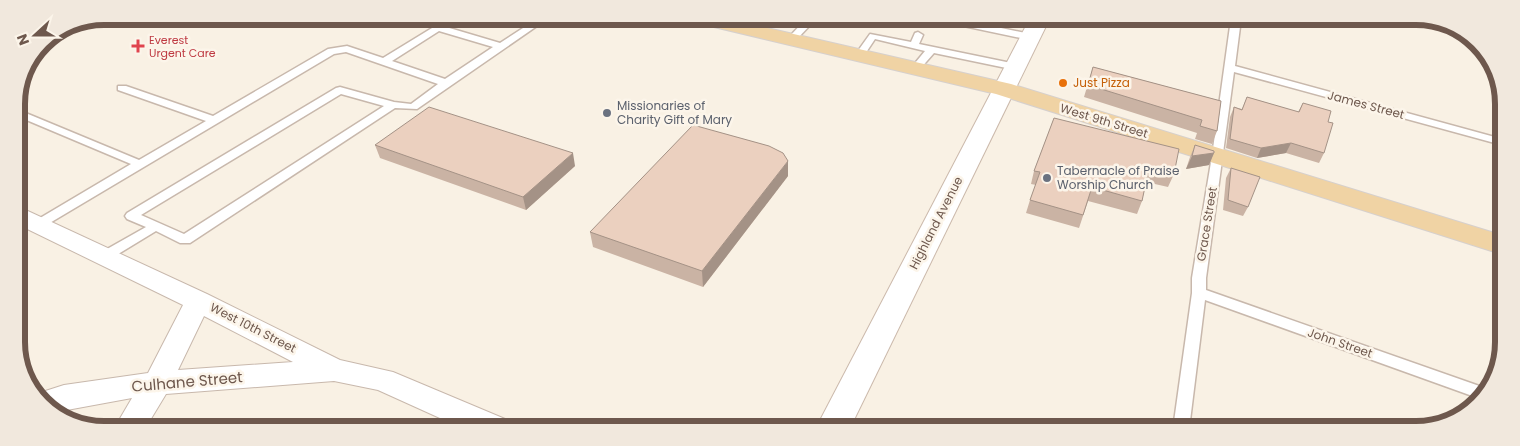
<svg xmlns="http://www.w3.org/2000/svg" width="1520" height="446" font-family="Poppins,sans-serif">
  <style>
    .lines { fill: none; stroke-linecap: round; stroke-linejoin: round }
    .lane-casing { stroke: #c8b8ac; stroke-width: 3 }
    .street-casing { stroke: #c8b8ac; stroke-width: 2 }
    .secondary-casing { stroke: #cbb9ab; stroke-width: 2 }
    .primary-casing { stroke: #d6d0cd; stroke-width: 2 }
    .lane { fill: #fff; fill-rule: evenodd }
    .street { fill: #fff; fill-rule: evenodd }
    .secondary { fill: #fff; fill-rule: evenodd }
    .primary { fill: #f0d3a4; fill-rule: evenodd }
    .wall { fill: #cab3a4 }
    .shaded-wall { fill: #a49286 }
    .building { fill: #ebd0bf; stroke: #a49286 }
    .health-dot { fill: #e0444e; stroke: #fcf5ea; stroke-width: 2 }
    .food-dot { fill: #e8710a; stroke: #fcf5ea; stroke-width: 2 }
    .worship-dot { fill: #6b7280; stroke: #fcf5ea; stroke-width: 2 }
    .labels { text-anchor: middle; stroke-width: 5; stroke-linejoin: round; paint-order: stroke }
    .far-health-label { font-size: 11px; fill: #be3a42; stroke: #fcf5ea; text-anchor: start }
    .food-label { font-size: 12px; fill: #c56008; stroke: #fcf5ea; text-anchor: start }
    .street-label { font-size: 12px; fill: #6e584d; stroke: #fcf5ea }
    .worship-label { font-size: 12px; fill: #5b616d; stroke: #fcf5ea; text-anchor: start }
    .near-street-label { font-size: 15px; fill: #6e584d; stroke: #fcf5ea }
    .rim { fill: none; stroke: #6e584d; stroke-width: 6 }
  </style>
  <rect width="100%" height="100%" fill="#f9f1e4"/>
  <g class="lines">
    <defs>
      <g id="lane">
        <path d="M 192,16 L 205,16 L 207,18 L 202,21 Z"/>
        <path d="M 450,17 L 460,17 L 446,27 L 500,43 L 540,17 L 550,17 L 417,109 L 395,108 L 190,243 L 180,243 L 156,231 L 110,259 L 100,259 L 98,256 L 100,253 L 146,227 L 127,219 L 125,216 L 127,213 L 336,88 L 340,87 L 394,102 L 411,104 L 438,84 L 346,52 L 334,54 L 43,227 L 39,228 L 33,224 L 35,221 L 131,164 L 17,116 L 16,109 L 139,160 L 206,121 L 118,90 L 118,86 L 126,86 L 213,116 L 328,49 L 347,46 L 383,58 ZM 439,31 L 493,47 L 445,79 L 392,61 ZM 341,94 L 384,106 L 184,234 L 141,215 Z"/>
        <path d="M 744,18 L 754,18 L 743,29 L 737,29 L 735,27 Z"/>
        <path d="M 807,18 L 817,18 L 795,41 L 789,41 L 789,37 Z"/>
        <path d="M 922,18 L 931,18 L 928,24 L 925,25 L 920,22 Z"/>
        <path d="M 936,18 L 953,18 L 1030,34 L 1035,37 L 1030,40 L 940,21 Z"/>
        <path d="M 1231,19 L 1241,19 L 1235,66 L 1502,139 L 1502,145 L 1234,72 L 1206,278 L 1206,290 L 1485,388 L 1478,398 L 1205,300 L 1189,429 L 1173,429 L 1192,293 L 1192,278 L 1212,156 Z"/>
        <path d="M 918,32 L 923,35 L 919,44 L 1016,64 L 1021,67 L 1016,70 L 934,53 L 919,70 L 916,71 L 911,68 L 925,51 L 875,39 L 863,57 L 857,57 L 855,55 L 870,34 L 911,42 L 915,33 Z"/>
      </g>
      <path id="street" d="M 17,206 L 207,294 L 340,360 L 393,372 L 505,419 L 509,428 L 462,428 L 378,390 L 334,381 L 166,394 L 146,427 L 115,427 L 132,398 L 56,412 L 42,404 L 36,394 L 64,385 L 148,373 L 183,305 L 17,224 ZM 204,316 L 293,362 L 178,370 Z"/>
      <path id="secondary" d="M 1030,18 L 1050,18 L 850,428 L 816,428 Z"/>
      <path id="primary" d="M 690,18 L 724,18 L 1011,84 L 1501,235 L 1501,254 L 996,94 L 693,22 Z"/>
    </defs>
    <use href="#lane" class="lane-casing"/>
    <use href="#street" class="street-casing"/>
    <use href="#secondary" class="secondary-casing"/>
    <use href="#primary" class="primary-casing"/>
    <use href="#lane" class="lane"/>
    <use href="#street" class="street"/>
    <use href="#secondary" class="secondary"/>
    <use href="#primary" class="primary"/>
  </g>
  <g class="wall">
    <path d="M 771,18 L 796,18 L 791,22 Z"/>
    <path d="M 1093,67 L 1221,101 L 1217,131 L 1212,144 L 1195,139 L 1197,133 L 1084,97 Z"/>
    <path d="M 1247,97 L 1298,112 L 1303,103 L 1324,153 L 1319,163 L 1286,153 L 1257,158 L 1226,148 L 1230,117 L 1234,107 L 1242,109 Z"/>
    <path d="M 1054,118 L 1174,174 L 1168,187 L 1146,182 L 1142,201 L 1137,214 L 1088,201 L 1079,228 L 1026,213 L 1030,200 L 1036,185 L 1031,184 L 1034,171 Z"/>
    <path d="M 375,145 L 575,166 L 526,210 L 380,158 Z"/>
    <path d="M 1195,145 L 1214,153 L 1209,165 L 1186,169 L 1190,157 Z"/>
    <path d="M 1231,168 L 1248,207 L 1243,216 L 1223,210 L 1226,178 Z"/>
    <path d="M 788,176 L 703,287 L 593,247 L 590,232 Z"/>
  </g>
  <g class="shaded-wall">
    <path d="M 791,18 L 796,18 L 791,22 Z"/>
    <path d="M 1291,143 L 1286,153 L 1257,158 L 1261,148 Z"/>
    <path d="M 573,153 L 575,166 L 526,210 L 523,197 Z"/>
    <path d="M 1214,153 L 1209,165 L 1186,169 L 1192,156 Z"/>
    <path d="M 788,161 L 788,176 L 703,287 L 702,271 Z"/>
  </g>
  <g class="building">
    <path d="M 1093,67 L 1221,101 L 1217,131 L 1200,126 L 1202,120 L 1088,85 Z"/>
    <path d="M 1247,97 L 1299,112 L 1303,103 L 1331,111 L 1328,122 L 1333,123 L 1324,153 L 1291,143 L 1261,148 L 1230,139 L 1234,107 L 1242,110 Z"/>
    <path d="M 429,107 L 573,153 L 523,197 L 375,145 Z"/>
    <path d="M 1054,118 L 1179,149 L 1174,174 L 1149,168 L 1142,201 L 1092,187 L 1083,215 L 1030,200 L 1040,172 L 1034,171 Z"/>
    <path d="M 693,125 L 769,146 L 783,153 L 788,161 L 702,271 L 590,232 Z"/>
    <path d="M 1195,145 L 1214,151 L 1214,153 L 1192,156 Z"/>
    <path d="M 1231,168 L 1260,177 L 1248,207 L 1228,200 Z"/>
  </g>
  <path class="health-dot" d="M135.5 38.5h5v5h5v5h-5v5h-5v-5h-5v-5h5z"/>
  <circle class="food-dot" cx="1063" cy="83" r="5"/>
  <g class="worship-dot">
    <circle cx="607" cy="113" r="5"/>
    <circle cx="1047" cy="178" r="5"/>
  </g>
  <g class="labels">
    <g class="far-health-label">
      <text x="149" y="44">Everest<tspan x="149" dy="13">Urgent Care</tspan></text>
    </g>
    <g class="food-label">
      <text x="1073" y="87">Just Pizza</text>
    </g>
    <g class="street-label">
      <text transform="translate(1366 105) rotate(15)" y="4">James Street</text>
      <text transform="translate(1104 121) rotate(17)" y="4">West 9th Street</text>
      <text transform="translate(936 223) rotate(-63)" y="4">Highland Avenue</text>
      <text transform="translate(1207 224) rotate(-81)" y="4">Grace Street</text>
      <text transform="translate(253 328) rotate(27)" y="4">West 10th Street</text>
      <text transform="translate(1340 343) rotate(19)" y="4">John Street</text>
    </g>
    <g class="worship-label">
      <text x="617" y="110">Missionaries of<tspan x="617" dy="14">Charity Gift of Mary</tspan></text>
      <text x="1057" y="175">Tabernacle of Praise<tspan x="1057" dy="14">Worship Church</tspan></text>
    </g>
    <g class="near-street-label">
      <text transform="translate(187 382) rotate(-5)" y="5">Culhane Street</text>
    </g>
  </g>
  <path d="M0 0H1520V446H0ZM104 25H1416A79 79 0 0 1 1495 104V342A79 79 0 0 1 1416 421H104A79 79 0 0 1 25 342V104A79 79 0 0 1 104 25Z" fill="#f1e8dd" fill-rule="evenodd"/>
  <path class="rim" d="M104 25H1416A79 79 0 0 1 1495 104V342A79 79 0 0 1 1416 421H104A79 79 0 0 1 25 342V104A79 79 0 0 1 104 25Z"/>
  <g transform="translate(35 35) rotate(249)" stroke="#fcf5ea" stroke-width="4" paint-order="stroke">
  <path d="M0-4L9 19L0 12L-9 19Z" fill="#6e584d"/>
  <text y="-8" font-size="14" font-weight="bold" text-anchor="middle" fill="#6e584d">N</text>
  </g>
</svg>
